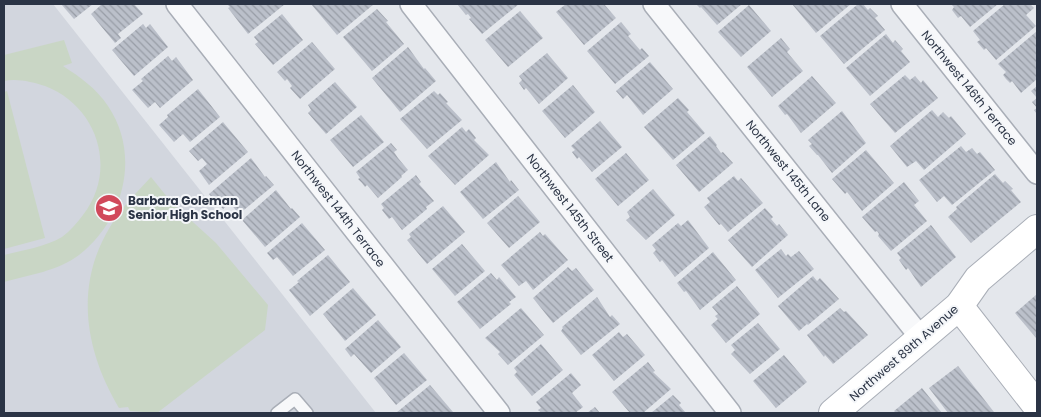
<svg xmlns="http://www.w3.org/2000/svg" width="1041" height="417" font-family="Poppins,sans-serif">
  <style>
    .built { fill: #d2d6de }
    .grass { fill: #c9d6c5 }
    .building { fill: url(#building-back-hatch) }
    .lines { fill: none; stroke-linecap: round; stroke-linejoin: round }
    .lane-casing { stroke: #a9aeb7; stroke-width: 14 }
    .street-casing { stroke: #a9aeb7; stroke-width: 24 }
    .secondary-casing { stroke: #a9aeb7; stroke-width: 30 }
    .lane { stroke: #f7f8fa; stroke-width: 11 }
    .street { stroke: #f7f8fa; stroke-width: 21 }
    .secondary { stroke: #fff; stroke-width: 28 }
    .labels { text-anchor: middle; stroke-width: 4; stroke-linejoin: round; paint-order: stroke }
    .street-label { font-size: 12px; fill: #2b3445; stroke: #f4f6f9 }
    .poi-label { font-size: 12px; font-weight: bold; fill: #2b3445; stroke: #f4f6f9; text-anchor: start }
  </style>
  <defs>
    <pattern id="building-back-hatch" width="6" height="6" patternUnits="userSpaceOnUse" patternTransform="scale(1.25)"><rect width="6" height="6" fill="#bbc0ca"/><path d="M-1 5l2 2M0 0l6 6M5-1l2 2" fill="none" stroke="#989da6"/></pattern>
  </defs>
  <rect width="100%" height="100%" fill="#e4e7ec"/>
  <path class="built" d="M 4,4 L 53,4 L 376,413 L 4,413 Z"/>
  <g class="grass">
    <path d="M 64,40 L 72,63 L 63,66 C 80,77 96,88 108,106 C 141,155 124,220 79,255 C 58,271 29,275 4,282 L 4,255 C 23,250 45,247 62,237 C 70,231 77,223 83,215 C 118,170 98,106 45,86 C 33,82 17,78 4,81 L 4,55 Z"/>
    <path d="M 7,91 L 45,238 L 4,249 L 4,92 Z"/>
    <path d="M 151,177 L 172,203 L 216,243 L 268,305 L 265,330 L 157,413 L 130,411 L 128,407 L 119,408 C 85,351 74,286 110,227 C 121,208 136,193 151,177 Z"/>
  </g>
  <g class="building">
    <path d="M 61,4 L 93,4 L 74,19 Z"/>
    <path d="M 102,4 L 134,4 L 143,14 L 118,34 L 121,38 L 115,43 L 91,14 Z"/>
    <path d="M 227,4 L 285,4 L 248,34 L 228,8 L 230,7 Z"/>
    <path d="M 311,4 L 374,4 L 337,35 Z"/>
    <path d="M 457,4 L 519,4 L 482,34 L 469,19 L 471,18 L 468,14 L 466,15 Z"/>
    <path d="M 566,4 L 604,4 L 616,18 L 584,45 L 556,12 Z"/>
    <path d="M 696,4 L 742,4 L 717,25 L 701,7 L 700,8 Z"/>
    <path d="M 792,4 L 851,4 L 816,33 Z"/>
    <path d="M 858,4 L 863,4 L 868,10 L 870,8 L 878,16 L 875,18 L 885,30 L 844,64 L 820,36 Z"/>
    <path d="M 951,4 L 998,4 L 970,27 L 961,16 L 958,18 L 952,10 L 954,7 Z"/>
    <path d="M 1005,4 L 1030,4 L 1034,8 L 1026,15 L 1036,26 L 996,60 L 986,48 L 984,50 L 977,42 L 980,40 L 973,31 Z"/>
    <path d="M 749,5 L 771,31 L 741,57 L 718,32 Z"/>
    <path d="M 377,9 L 388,21 L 386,22 L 404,44 L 372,71 L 343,37 Z"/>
    <path d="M 520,11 L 543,38 L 508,67 L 485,40 Z"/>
    <path d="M 282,14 L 303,40 L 273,65 L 255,44 L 258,42 L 254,37 Z"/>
    <path d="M 621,22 L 631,34 L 628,36 L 640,50 L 642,48 L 649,56 L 615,84 L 587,51 Z"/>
    <path d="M 143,24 L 146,28 L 150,24 L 168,47 L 134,76 L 112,50 Z"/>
    <path d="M 1037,31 L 1037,79 L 1021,93 L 1012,81 L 1010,83 L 1006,79 L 1003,75 L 1006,72 L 998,64 Z"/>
    <path d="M 886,34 L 893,43 L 895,40 L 903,49 L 901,51 L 910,62 L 870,96 L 846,68 Z"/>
    <path d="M 781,38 L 790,49 L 787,52 L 803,71 L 772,97 L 747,67 Z"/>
    <path d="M 312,42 L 335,69 L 300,99 L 290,88 L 292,86 L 287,79 L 285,81 L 277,72 Z"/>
    <path d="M 408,47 L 424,69 L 425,68 L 436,81 L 400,112 L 372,78 Z"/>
    <path d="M 547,53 L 568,78 L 539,104 L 526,88 L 524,90 L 519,83 L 522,80 L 519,76 Z"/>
    <path d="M 168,56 L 172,61 L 176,57 L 193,80 L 160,108 L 155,102 L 148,108 L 132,90 L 143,81 L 141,79 Z"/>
    <path d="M 650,62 L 673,89 L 643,115 L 627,95 L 623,99 L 616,91 Z"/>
    <path d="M 905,75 L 910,80 L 915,76 L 921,83 L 923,80 L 938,98 L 895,133 L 870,104 Z"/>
    <path d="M 812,76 L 836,103 L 801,133 L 787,114 L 785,115 L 778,106 Z"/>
    <path d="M 335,82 L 357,107 L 326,134 L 308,113 L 311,110 L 308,105 Z"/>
    <path d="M 573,85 L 595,112 L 565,138 L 542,111 Z"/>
    <path d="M 1037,86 L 1037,114 L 1034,110 L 1037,108 L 1032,102 L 1037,98 L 1031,91 Z"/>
    <path d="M 198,89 L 220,117 L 190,142 L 183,134 L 174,142 L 159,125 L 168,117 L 167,115 Z"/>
    <path d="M 434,91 L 438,95 L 440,93 L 448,102 L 446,103 L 462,120 L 427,149 L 400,119 Z"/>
    <path d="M 678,98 L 689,110 L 687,112 L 705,133 L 673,160 L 644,127 Z"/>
    <path d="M 932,110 L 938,117 L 943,112 L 949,118 L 951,116 L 966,134 L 924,170 L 916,161 L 907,167 L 890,146 Z"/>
    <path d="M 842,111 L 866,143 L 832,173 L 818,155 L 817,155 L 809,146 L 812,144 L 808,140 Z"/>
    <path d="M 361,115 L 384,142 L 353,167 L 330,140 Z"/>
    <path d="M 600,121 L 622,147 L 592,172 L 579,157 L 577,159 L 572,152 L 575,150 L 571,146 Z"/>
    <path d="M 223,122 L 248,152 L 209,185 L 199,171 L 207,164 L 202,158 L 198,161 L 189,151 Z"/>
    <path d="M 462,127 L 466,132 L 469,129 L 476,138 L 474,140 L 489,155 L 455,185 L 428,156 Z"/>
    <path d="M 710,136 L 717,145 L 716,146 L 721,153 L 723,152 L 733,163 L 699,192 L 676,165 Z"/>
    <path d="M 391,143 L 397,150 L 394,152 L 398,158 L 408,170 L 401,176 L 402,177 L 378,198 L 367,185 L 365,187 L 362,183 L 358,179 L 360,178 L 356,172 Z"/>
    <path d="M 961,146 L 966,152 L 972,148 L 977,154 L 980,152 L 995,170 L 952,205 L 944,196 L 937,202 L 919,180 Z"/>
    <path d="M 866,150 L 894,183 L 862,211 L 847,192 L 845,194 L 832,179 Z"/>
    <path d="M 626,153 L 649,180 L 618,206 L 595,179 Z"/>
    <path d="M 251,158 L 265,177 L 266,176 L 274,185 L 239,214 L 230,203 L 223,209 L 209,194 Z"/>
    <path d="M 496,162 L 510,182 L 511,180 L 519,190 L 483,219 L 460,192 Z"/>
    <path d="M 995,174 L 1003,183 L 1005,181 L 1013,189 L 1011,190 L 1021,202 L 971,243 L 948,217 L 957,209 L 956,207 Z"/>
    <path d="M 416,175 L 421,182 L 419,184 L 434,201 L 426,207 L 427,209 L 402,230 L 392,217 L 389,219 L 382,210 L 384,208 L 381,204 Z"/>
    <path d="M 734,176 L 738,181 L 741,178 L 763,203 L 728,232 L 721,224 L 719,225 L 704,207 L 710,202 L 707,198 Z"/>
    <path d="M 904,182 L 919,201 L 914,205 L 927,221 L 891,251 L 878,236 L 879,234 L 877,231 L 875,232 L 862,217 Z"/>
    <path d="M 653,189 L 675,215 L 646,240 L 626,220 L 630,217 L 627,212 Z"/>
    <path d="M 276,190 L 291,209 L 292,208 L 300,217 L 265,247 L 242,220 Z"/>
    <path d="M 518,196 L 540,222 L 509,248 L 487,223 Z"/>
    <path d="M 443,206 L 465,232 L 427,264 L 407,240 L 411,237 L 409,234 Z"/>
    <path d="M 765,208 L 773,217 L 771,219 L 777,226 L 779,224 L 788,235 L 752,267 L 728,240 Z"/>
    <path d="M 688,220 L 709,248 L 675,277 L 662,260 L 660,262 L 653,253 L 656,250 L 652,245 L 678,223 L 681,226 Z"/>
    <path d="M 302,223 L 325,250 L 293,276 L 277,257 L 273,260 L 267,253 Z"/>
    <path d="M 931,225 L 956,257 L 921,287 L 908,268 L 906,270 L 899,260 L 901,258 L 897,253 Z"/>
    <path d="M 540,232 L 543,236 L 545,234 L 546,235 L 568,260 L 533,290 L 526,281 L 519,286 L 501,265 Z"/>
    <path d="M 462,244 L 485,271 L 455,296 L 432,269 Z"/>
    <path d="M 781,249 L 786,256 L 788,254 L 791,257 L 799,251 L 814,269 L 778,298 L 755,270 Z"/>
    <path d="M 713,252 L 736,280 L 700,310 L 686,291 L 684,292 L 677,283 Z"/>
    <path d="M 328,255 L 350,282 L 310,316 L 289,290 L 299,282 L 297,281 Z"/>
    <path d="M 568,267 L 572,271 L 576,268 L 594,290 L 553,323 L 533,298 Z"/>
    <path d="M 491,273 L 497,280 L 499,277 L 516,297 L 509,302 L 511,304 L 480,329 L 457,302 Z"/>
    <path d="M 813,276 L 817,281 L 820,278 L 839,299 L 808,325 L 807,324 L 799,331 L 778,306 Z"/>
    <path d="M 737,286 L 760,314 L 726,343 L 711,325 L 718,319 L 715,316 L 718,314 L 712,307 Z"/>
    <path d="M 353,288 L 376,315 L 345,341 L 323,314 Z"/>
    <path d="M 1037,294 L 1037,339 L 1015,313 Z"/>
    <path d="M 597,297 L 610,317 L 612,315 L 620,324 L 581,355 L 561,331 L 563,328 L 562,327 Z"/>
    <path d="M 521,308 L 544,335 L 508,365 L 498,354 L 500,352 L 485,338 Z"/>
    <path d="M 840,308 L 844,312 L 846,311 L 868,335 L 833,364 L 825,355 L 824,357 L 807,335 Z"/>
    <path d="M 378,320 L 401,347 L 371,373 L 354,354 L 351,357 L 345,349 Z"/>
    <path d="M 758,323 L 780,349 L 750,374 L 731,354 L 735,350 L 731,345 Z"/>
    <path d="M 619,332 L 623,337 L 627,334 L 645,355 L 614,381 L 592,355 Z"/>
    <path d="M 541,344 L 563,370 L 532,396 L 514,375 L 517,372 L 514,368 Z"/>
    <path d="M 404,353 L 427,380 L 396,405 L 374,378 Z"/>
    <path d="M 784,355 L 807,382 L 776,408 L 753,381 Z"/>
    <path d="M 648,362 L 655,371 L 653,372 L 671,389 L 643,413 L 630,413 L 612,392 Z"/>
    <path d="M 958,366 L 994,412 L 993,413 L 948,413 L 929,388 Z"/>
    <path d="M 571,373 L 581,385 L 572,393 L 583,407 L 575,413 L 542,413 L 538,410 L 541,408 L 536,402 Z"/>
    <path d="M 430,385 L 453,412 L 452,413 L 396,413 Z"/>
    <path d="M 922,388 L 942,413 L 896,413 L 894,411 Z"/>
    <path d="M 673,395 L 681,403 L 679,405 L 686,413 L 651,413 Z"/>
    <path d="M 595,407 L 600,413 L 587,413 Z"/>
  </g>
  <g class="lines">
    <defs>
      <path id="lane" d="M 277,413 L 295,399 L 307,413"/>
      <g id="street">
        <path d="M 177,4 L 499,413"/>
        <path d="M 411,4 L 730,413"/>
        <path d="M 654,4 L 922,339"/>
        <path d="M 902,4 L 1037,173"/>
      </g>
      <g id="secondary">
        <path d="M 959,306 L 1037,406"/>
        <path d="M 833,413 L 959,306 L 978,279 L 1037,229"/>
      </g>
    </defs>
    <use href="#lane" class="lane-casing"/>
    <use href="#street" class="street-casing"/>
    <use href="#secondary" class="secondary-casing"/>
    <use href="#lane" class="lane"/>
    <use href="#street" class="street"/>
    <use href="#secondary" class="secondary"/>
  </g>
  <defs>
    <symbol id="school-disc" viewBox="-11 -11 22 22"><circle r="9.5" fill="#d1495b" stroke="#f4f6f9"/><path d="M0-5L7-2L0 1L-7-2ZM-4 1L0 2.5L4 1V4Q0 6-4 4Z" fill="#fff"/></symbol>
  </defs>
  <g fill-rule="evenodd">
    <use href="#school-disc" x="93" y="192" width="32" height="32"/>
  </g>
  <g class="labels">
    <g class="street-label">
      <text transform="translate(969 88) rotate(51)" y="4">Northwest 146th Terrace</text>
      <text transform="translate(788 171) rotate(51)" y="4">Northwest 145th Lane</text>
      <text transform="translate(570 208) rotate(52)" y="4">Northwest 145th Street</text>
      <text transform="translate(338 209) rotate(52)" y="4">Northwest 144th Terrace</text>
      <text transform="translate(904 353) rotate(-41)" y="4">Northwest 89th Avenue</text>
    </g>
    <g class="poi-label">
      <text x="128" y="205">Barbara Goleman<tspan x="128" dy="14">Senior High School</tspan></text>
    </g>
  </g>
  <rect width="1041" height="417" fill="none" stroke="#2b3445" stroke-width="10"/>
</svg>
